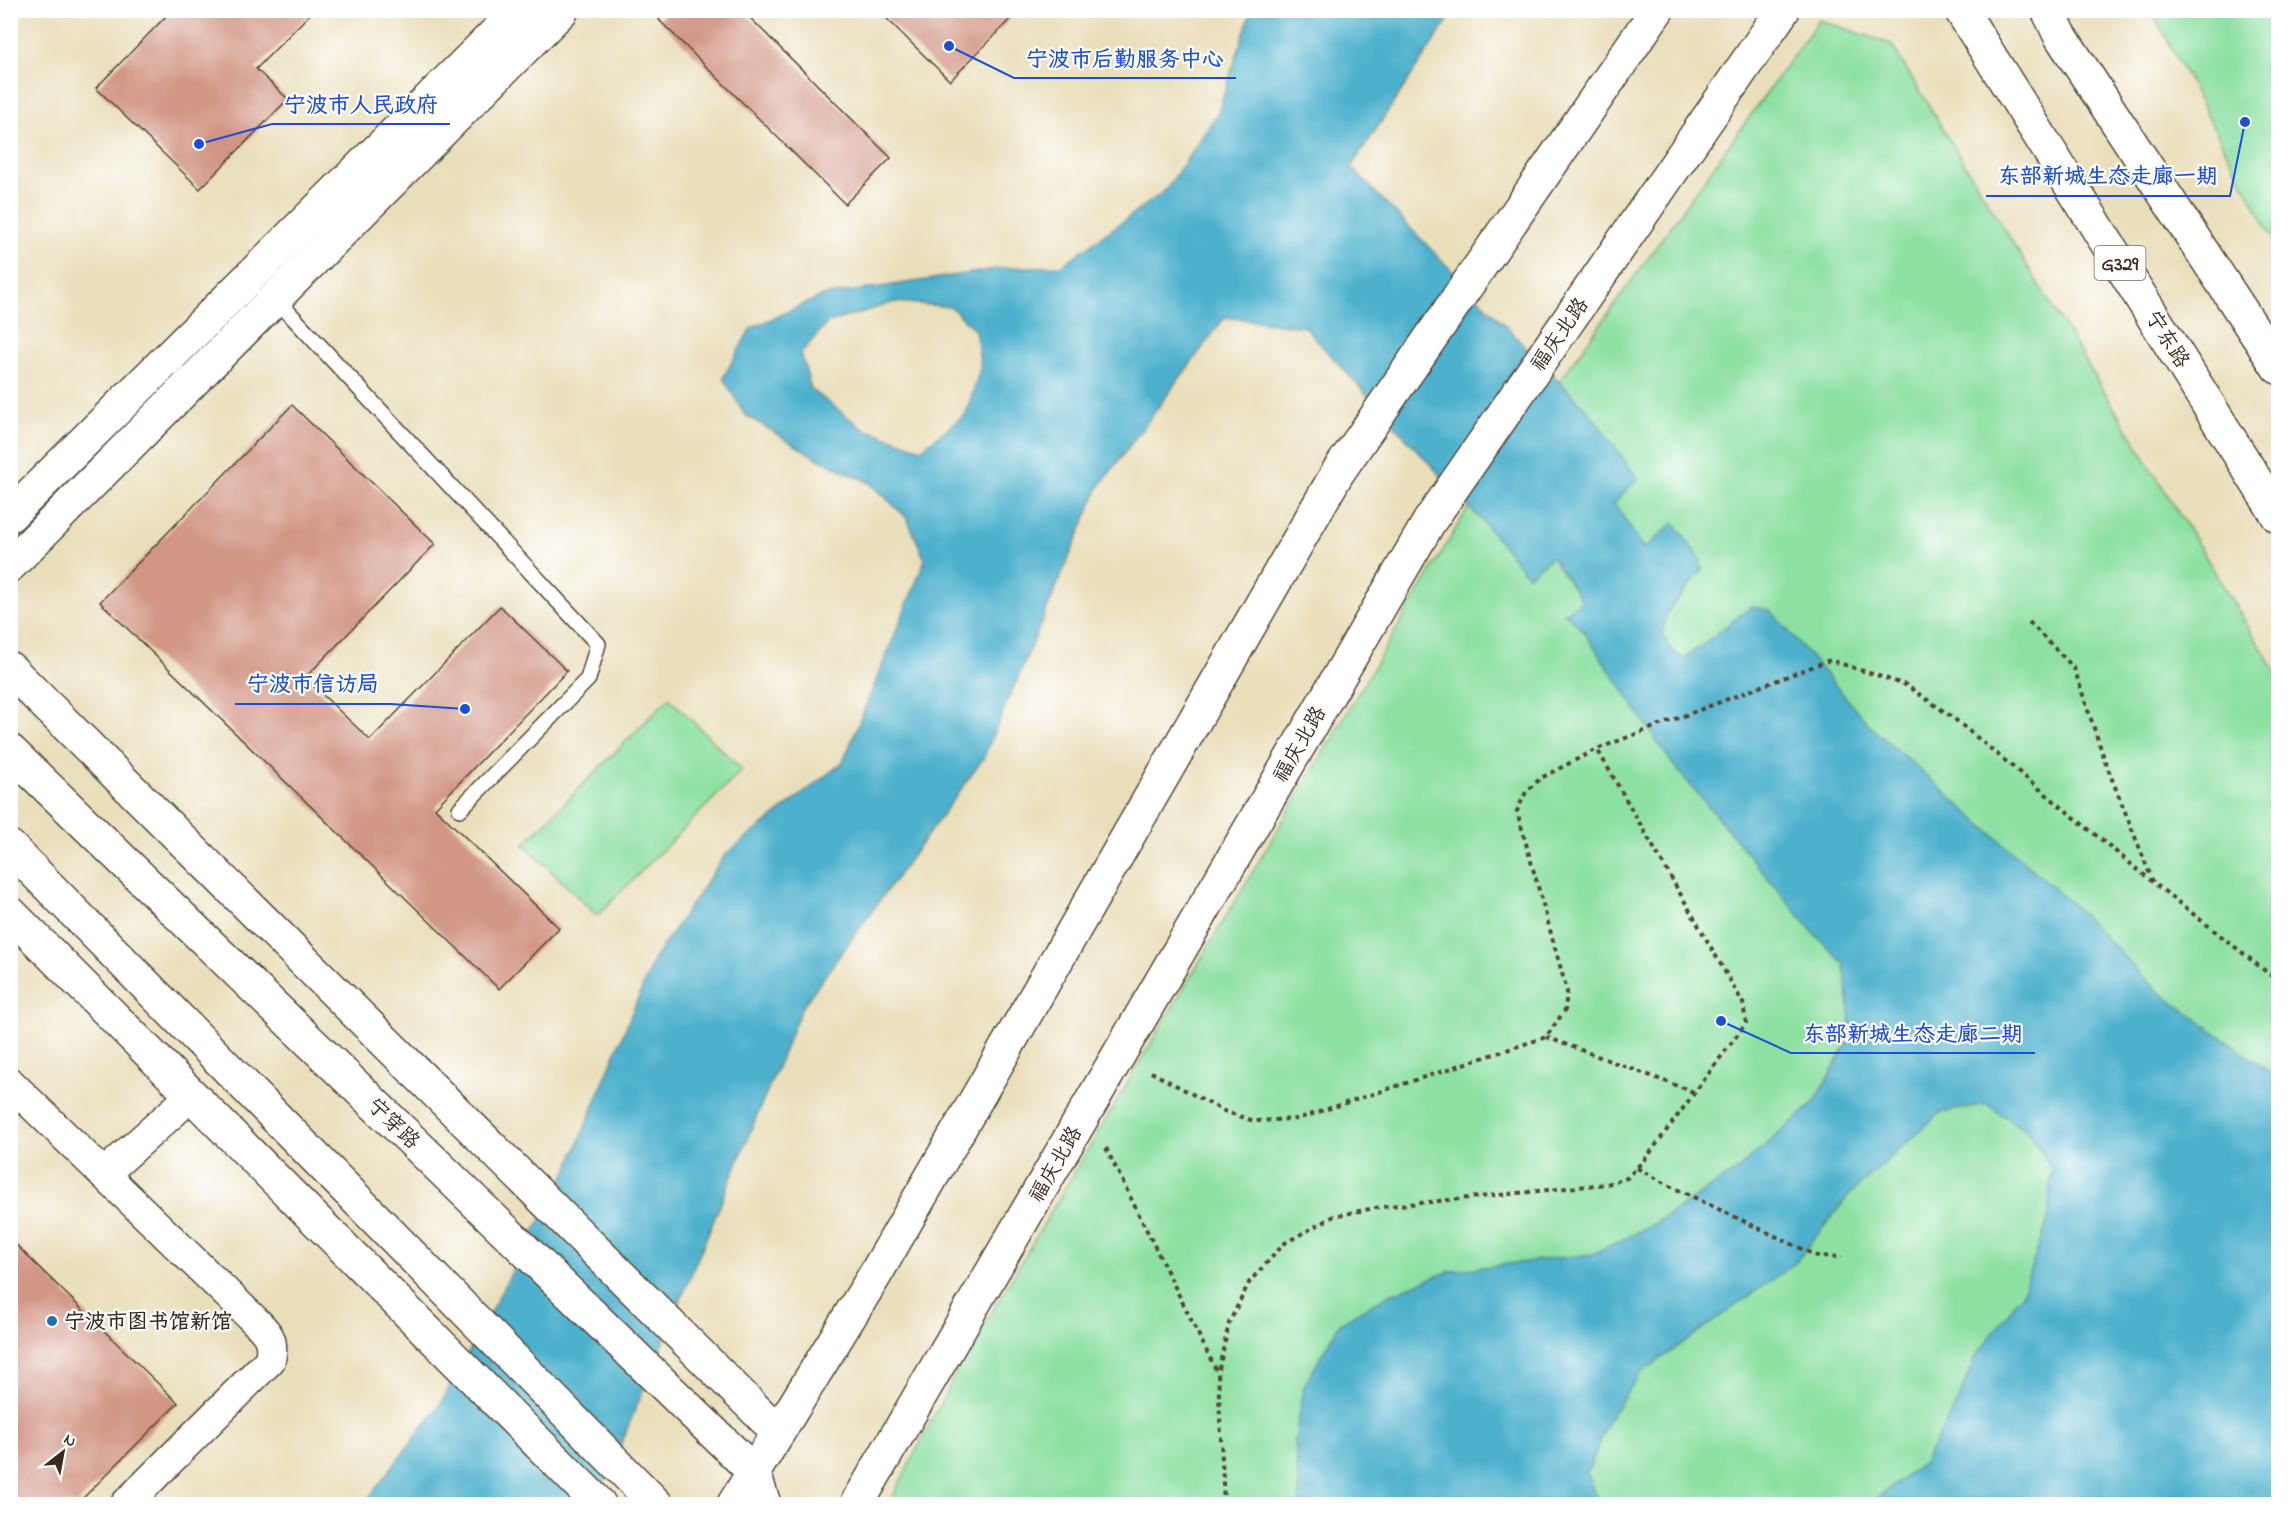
<svg xmlns="http://www.w3.org/2000/svg" width="2289" height="1515" font-family="'Indie Flower','LXGW WenKai TC',sans-serif">
  <style>
    .green { fill: #8ce0a2; stroke: #648560; stroke-width: 1.5 }
    .water { fill: #4eb1cd; stroke: #446e76; stroke-width: 1.5; fill-rule: evenodd }
    .building { fill: #d29685 }
    .lines { fill: none; stroke-linecap: round; stroke-linejoin: round }
    .service-casing { stroke: #554536; stroke-width: 18 }
    .minor-casing { stroke: #554536; stroke-width: 33 }
    .tertiary-casing { stroke: #554536; stroke-width: 36 }
    .secondary-casing { stroke: #554536; stroke-width: 36 }
    .primary-casing { stroke: #554536; stroke-width: 36 }
    .path { stroke: #554536; stroke-width: 4; stroke-dasharray: 4.5 4.5; stroke-linecap: butt }
    .service { stroke: #fff; stroke-width: 15 }
    .minor { stroke: #fff; stroke-width: 30 }
    .tertiary { stroke: #fff; stroke-width: 33 }
    .secondary { stroke: #fff; stroke-width: 33 }
    .primary { stroke: #fff; stroke-width: 33 }
    .poi-dot { fill: #1f6fb2; stroke: #fff; stroke-width: 2 }
    .labels { text-anchor: middle; stroke-width: 4.5; stroke-linejoin: round; paint-order: stroke }
    .shield { fill: #fff; stroke: #766a62; stroke-width: 1.5 }
    .shield-label { font-size: 20px; font-weight: bold; fill: #3b2a1e }
    .street-label { font-size: 21px; fill: #3b2a1e; stroke: #fff }
    .poi-label { font-size: 21px; font-weight: bold; fill: #3b2a1e; stroke: #fff; text-anchor: start }
    .leader { fill: none; stroke: #1d4ed8; stroke-width: 2 }
    .callout-dot { fill: #1d4ed8; stroke: #fff; stroke-width: 2 }
    .callout-label { font-size: 22px; text-anchor: middle; font-weight: bold; fill: #1d4ed8; stroke: #fff; stroke-width: 4.5; stroke-linejoin: round; paint-order: stroke }
  </style>
  <rect width="100%" height="100%" fill="#fff"/>
  <filter id="ink" filterUnits="userSpaceOnUse"><feTurbulence type="fractalNoise" baseFrequency=".0167" numOctaves="2"/><feDisplacementMap in="SourceGraphic" scale="12" xChannelSelector="R" yChannelSelector="G"/><feConvolveMatrix kernelMatrix="1 2 1 2 8 2 1 2 1" color-interpolation-filters="sRGB"/></filter>
  <filter id="wash" filterUnits="userSpaceOnUse"><feTurbulence type="fractalNoise" baseFrequency=".008" numOctaves="4" result="noise"/><feDisplacementMap in="SourceGraphic" scale="24" xChannelSelector="R" yChannelSelector="G"/><feGaussianBlur stdDeviation="1.35" result="paint"/><feColorMatrix in="noise" values="0 0 0 0 0 0 0 0 0 0 0 0 0 0 0 0 0 1.4 0 .05"/><feComposite in="paint" operator="in"/></filter>
  <g filter="url(#wash)">
    <rect width="100%" height="100%" fill="#eadfbb"/>
    <g class="green">
      <path d="M 2152,11 L 2278,11 L 2278,248 L 2270,234 Z"/>
      <path d="M 1819,20 L 1891,44 L 2278,675 L 2278,1504 L 889,1504 L 959,1367 L 1467,510 Z"/>
      <path d="M 669,698 L 742,770 L 597,916 L 524,844 Z"/>
    </g>
    <path class="water" d="M 1251,11 L 1454,11 L 1351,167 L 1590,413 L 1638,479 L 1614,503 L 1644,549 L 1674,523 L 1699,557 L 1702,571 L 1667,612 L 1662,635 L 1676,655 L 1684,659 L 1751,607 L 1770,610 L 1872,728 L 2073,905 L 2158,991 L 2278,1078 L 2278,1504 L 1869,1504 L 1923,1463 L 1955,1407 L 1974,1359 L 2021,1296 L 2049,1217 L 2052,1169 L 2029,1133 L 1986,1104 L 1940,1113 L 1850,1194 L 1794,1264 L 1641,1373 L 1609,1419 L 1587,1473 L 1599,1504 L 1300,1504 L 1295,1439 L 1305,1384 L 1340,1323 L 1388,1295 L 1450,1271 L 1592,1254 L 1651,1226 L 1736,1171 L 1814,1103 L 1852,1035 L 1844,964 L 1813,932 L 1672,763 L 1582,629 L 1564,613 L 1582,601 L 1552,557 L 1528,576 L 1490,530 L 1305,327 L 1225,317 L 1099,487 L 983,759 L 802,1007 L 596,1504 L 364,1504 L 439,1406 L 567,1171 L 654,959 L 725,855 L 843,762 L 925,560 L 907,518 L 870,483 L 817,458 L 745,415 L 723,378 L 751,328 L 822,296 L 1003,268 L 1061,266 L 1166,190 L 1218,113 ZM 895,302 L 951,307 L 975,330 L 981,366 L 966,414 L 921,449 L 862,428 L 811,389 L 801,353 L 827,323 Z"/>
    <g id="blocks">
      <g class="building">
        <path d="M 172,10 L 314,10 L 256,69 L 288,99 L 200,189 L 96,88 Z"/>
        <path d="M 668,10 L 742,10 L 891,158 L 845,204 L 659,20 Z"/>
        <path d="M 878,10 L 1019,10 L 950,81 Z"/>
        <path d="M 292,405 L 435,544 L 305,678 L 370,740 L 500,606 L 567,671 L 435,808 L 559,928 L 499,989 L 100,602 Z"/>
        <path d="M 10,1239 L 178,1403 L 77,1504 L 10,1504 Z"/>
      </g>
    </g>
  </g>
  <g filter="url(#ink)">
    <use href="#blocks" fill-opacity="0" stroke="#554536" stroke-width="1.5"/>
    <g class="lines">
      <defs>
        <path id="service" d="M 274,297 L 598,644 L 588,679 L 460,809"/>
        <g id="minor">
          <path d="M 10,1083 L 249,1315 C 265,1331 275,1336 270,1360 L 126,1504"/>
          <path d="M 104,1174 L 192,1095"/>
        </g>
        <g id="tertiary">
          <path d="M 10,515 L 519,10"/>
          <path d="M 10,565 L 562,10"/>
          <path d="M 10,669 L 778,1432"/>
          <path d="M 10,913 L 599,1504"/>
        </g>
        <g id="secondary">
          <path d="M 10,751 L 753,1471 L 764,1504"/>
          <path d="M 10,847 L 656,1504"/>
        </g>
        <g id="primary">
          <path d="M 1961,10 L 2278,516"/>
          <path d="M 2048,10 L 2060,35 L 2278,367"/>
          <path d="M 734,1504 L 875,1275 L 1338,472 L 1657,10"/>
          <path d="M 857,1504 L 1429,522 L 1783,10"/>
        </g>
      </defs>
      <use href="#service" class="service-casing"/>
      <use href="#minor" class="minor-casing"/>
      <use href="#tertiary" class="tertiary-casing"/>
      <use href="#secondary" class="secondary-casing"/>
      <use href="#primary" class="primary-casing"/>
      <g class="path">
        <path d="M 2029,622 L 2074,668 L 2106,764 L 2153,882"/>
        <path d="M 1546,1037 L 1694,1092"/>
        <path d="M 1151,1072 L 1224,1111 L 1254,1121 L 1297,1119 L 1546,1037 L 1565,1010 L 1567,991 L 1517,811 L 1526,792 L 1541,778 L 1597,749 L 1830,660 L 1906,685 L 1952,717 L 2154,883 L 2278,981"/>
        <path d="M 1106,1148 L 1217,1372"/>
        <path d="M 1637,1168 L 1670,1186 L 1817,1256 L 1842,1257"/>
        <path d="M 1224,1504 L 1218,1373 L 1229,1323 L 1250,1281 L 1285,1243 L 1334,1216 L 1380,1207 L 1607,1184 L 1627,1178 L 1647,1157 L 1746,1023 L 1743,1003 L 1597,749"/>
      </g>
      <use href="#service" class="service"/>
      <use href="#minor" class="minor"/>
      <use href="#tertiary" class="tertiary"/>
      <use href="#secondary" class="secondary"/>
      <use href="#primary" class="primary"/>
    </g>
  </g>
  <circle class="poi-dot" cx="52" cy="1321" r="6"/>
  <g class="labels">
    <rect class="shield" x="2094.5" y="246" width="51" height="34" rx="4.5"/>
    <g class="shield-label">
      <text x="2120" y="270">G329</text>
    </g>
    <g class="street-label">
      <text transform="translate(1559 334) rotate(-55)" y="7">福庆北路</text>
      <text transform="translate(2168 339) rotate(58)" y="7">宁东路</text>
      <text transform="translate(1299 744) rotate(-60)" y="7">福庆北路</text>
      <text transform="translate(394 1123) rotate(44)" y="7">宁穿路</text>
      <text transform="translate(1055 1164) rotate(-60)" y="7">福庆北路</text>
    </g>
    <g class="poi-label">
      <text x="64" y="1328">宁波市图书馆新馆</text>
    </g>
  </g>
  <path class="leader" d="M949 46L1014 78H1236M199 144L272 124H450M2245 122L2230 196H1986M465 709L391 704H235M1721 1021L1791 1053H2035"/>
  <g class="callout-dot">
    <circle cx="949" cy="46" r="6"/>
    <circle cx="199" cy="144" r="6"/>
    <circle cx="2245" cy="122" r="6"/>
    <circle cx="465" cy="709" r="6"/>
    <circle cx="1721" cy="1021" r="6"/>
  </g>
  <g class="callout-label">
    <text x="1125" y="66">宁波市后勤服务中心</text>
    <text x="361" y="112">宁波市人民政府</text>
    <text x="2108" y="183">东部新城生态走廊一期</text>
    <text x="313" y="691">宁波市信访局</text>
    <text x="1913" y="1041">东部新城生态走廊二期</text>
  </g>
  <rect width="2289" height="1515" fill="none" stroke="#fff" stroke-width="36"/>
  <g transform="translate(63 1452) rotate(31)" stroke="#ffffff" stroke-width="4.5" paint-order="stroke">
  <path d="M0-4.5L10 22L0 15L-10 22Z" fill="#3b2a1e"/>
  <text y="-9" font-size="16" font-weight="bold" text-anchor="middle" fill="#3b2a1e">N</text>
  </g>
</svg>
